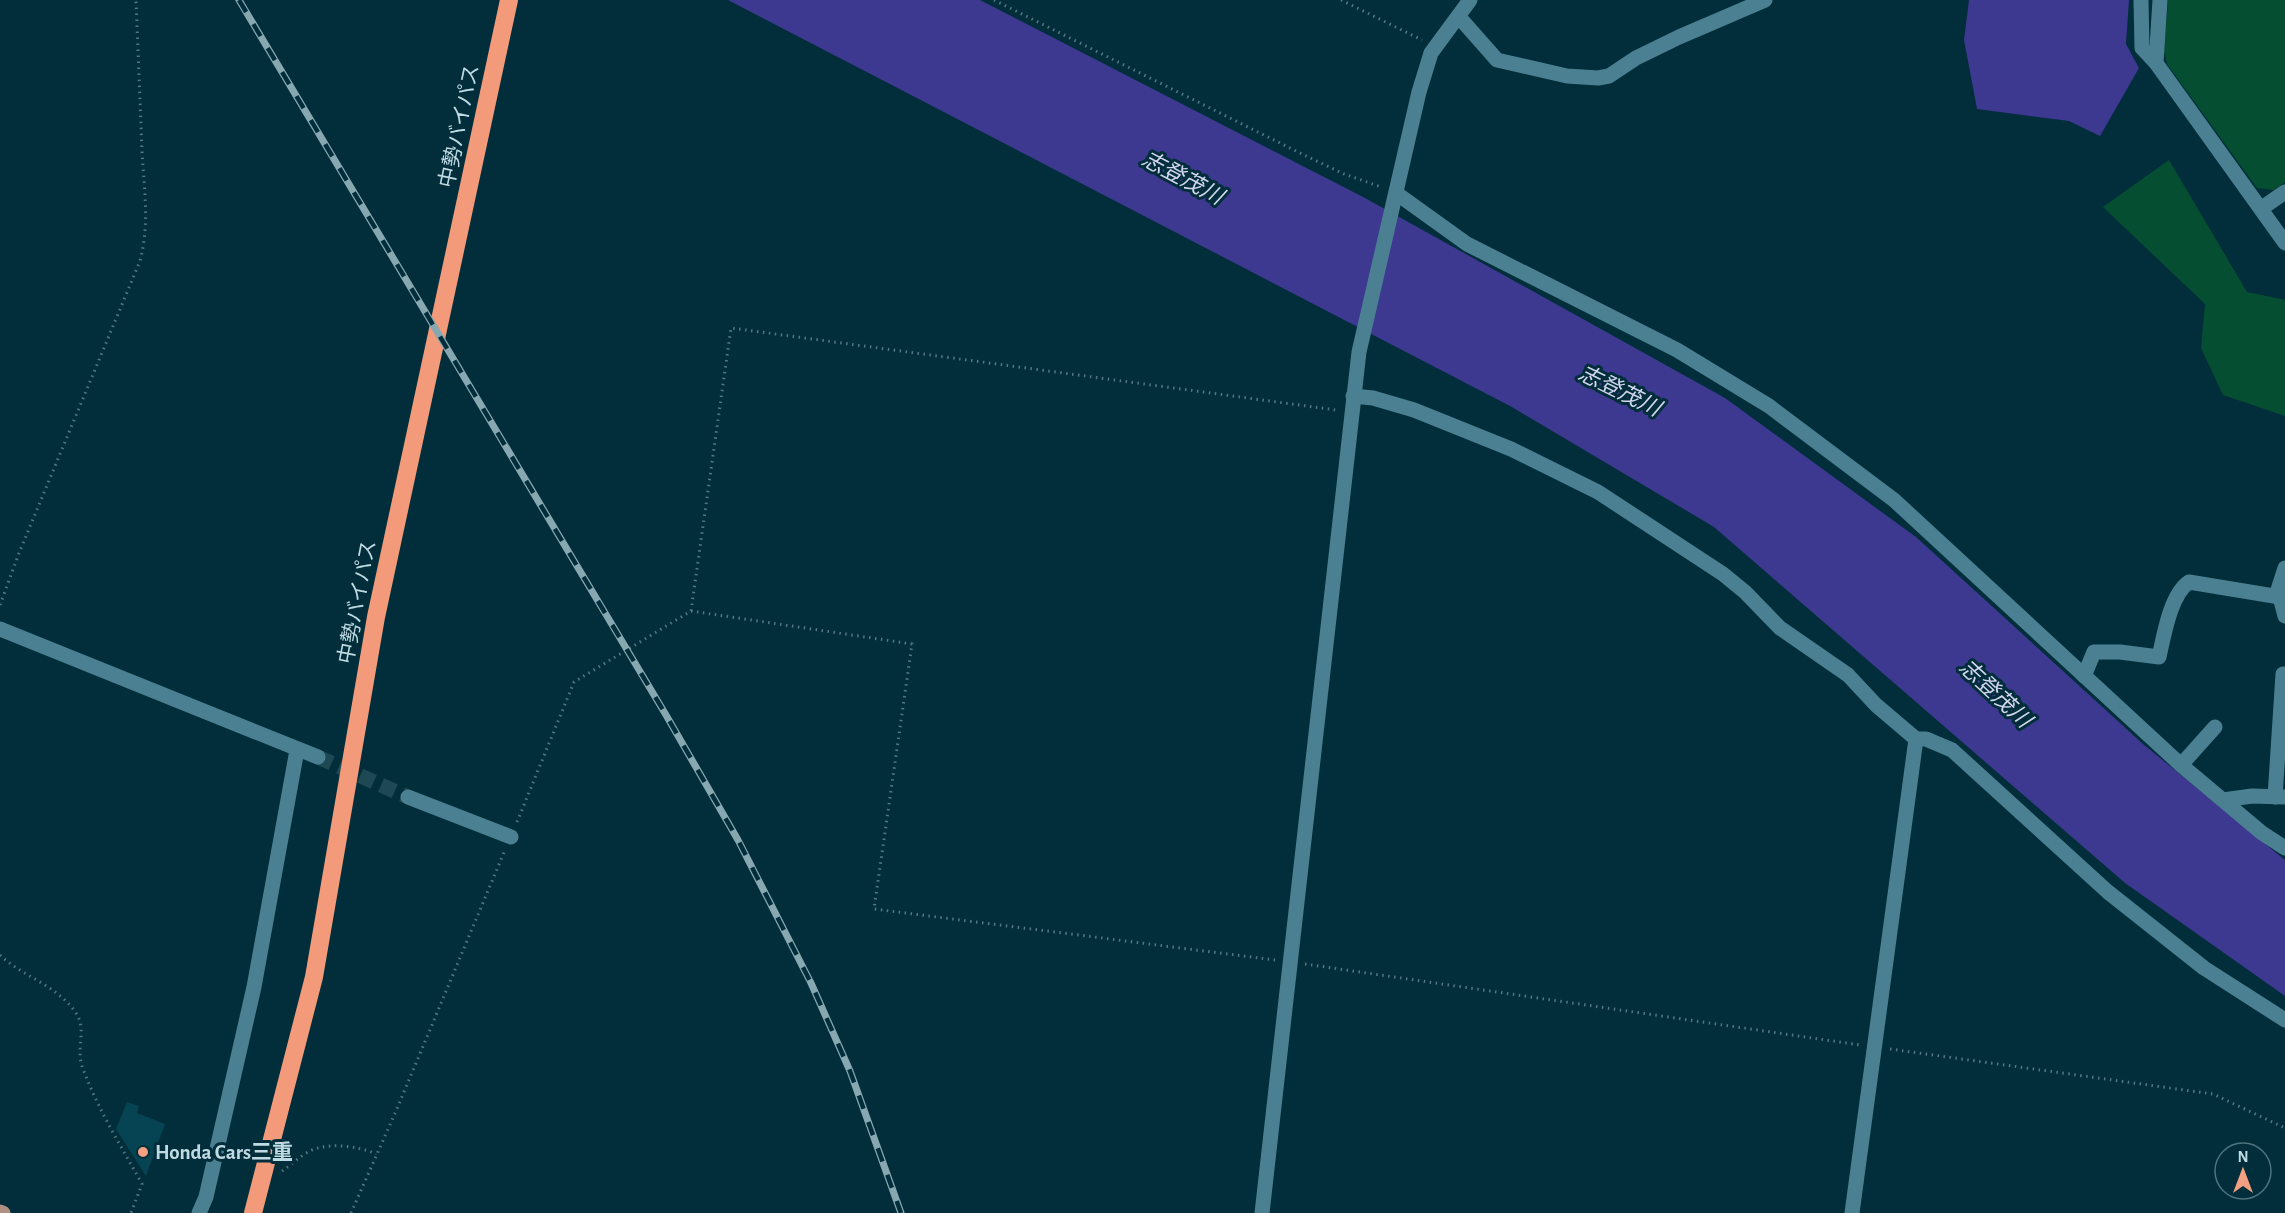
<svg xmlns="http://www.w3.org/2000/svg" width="2285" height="1213" font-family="'Alegreya Sans','Noto Sans JP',sans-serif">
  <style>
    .green { fill: #054e32 }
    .water { fill: #3d3890 }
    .building { fill: #064453 }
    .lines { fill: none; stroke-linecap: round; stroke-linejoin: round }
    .minor-tunnel { stroke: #1e4853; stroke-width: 15; stroke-dasharray: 15 8; stroke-linecap: butt }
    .path { stroke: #537883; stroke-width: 3; stroke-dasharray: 1.5 4.5; stroke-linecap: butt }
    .minor { stroke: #4a8091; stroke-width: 15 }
    .major { stroke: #af9083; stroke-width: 15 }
    .highway { stroke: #f39a7a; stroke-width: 18 }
    .rail-casing { stroke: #87a8b1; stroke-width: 7 }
    .rail { stroke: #012e3a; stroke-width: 4.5; stroke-dasharray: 14; stroke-linecap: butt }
    .poi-dot { fill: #f39f82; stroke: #012e3a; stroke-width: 2 }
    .labels { text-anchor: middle; stroke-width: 6; stroke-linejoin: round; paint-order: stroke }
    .street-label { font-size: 21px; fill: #bfdae3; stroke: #012e3a }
    .poi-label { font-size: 21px; font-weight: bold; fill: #bfdae3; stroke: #012e3a; text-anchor: start }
    .water-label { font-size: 22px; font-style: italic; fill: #d3d6ef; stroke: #012e3a }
  </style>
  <rect width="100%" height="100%" fill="#012e3a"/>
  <g class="green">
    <path d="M 2168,0 L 2285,0 L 2285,182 L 2274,190 L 2257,188 L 2167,64 L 2164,51 Z"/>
    <path d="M 2169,160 L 2247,292 L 2285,300 L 2285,416 L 2223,395 L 2201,348 L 2205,304 L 2103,207 Z"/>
  </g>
  <g class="water">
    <path d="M 728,0 L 980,0 L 1365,198 L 1725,398 L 1916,537 L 2143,744 L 2285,860 L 2285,996 L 2125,883 L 1714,527 L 1510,406 Z"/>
    <path d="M 1969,0 L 2129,0 L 2126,44 L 2139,68 L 2100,136 L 2069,121 L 1977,109 L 1964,40 Z"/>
  </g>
  <path class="building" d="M 127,1102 L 139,1106 L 137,1113 L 165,1124 L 146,1176 L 116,1129 Z"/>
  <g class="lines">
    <path class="minor-tunnel" d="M 318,757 L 408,797"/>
    <g class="path">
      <path d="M 994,0 L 1300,153 L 1344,174 L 1381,187"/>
      <path d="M 1341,0 L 1422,40"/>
      <path d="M 0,605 L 19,553 L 140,261 C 150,222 144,190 142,151 C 140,101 138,50 136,0"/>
      <path d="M 691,611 L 912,644 L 874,909 L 1275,960"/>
      <path d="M 517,822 L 574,682 L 691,611 L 731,328 L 1336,410"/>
      <path d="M 0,955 C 23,977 57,985 76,1013 C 87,1029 76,1048 82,1066 C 97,1108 121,1146 142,1184 L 131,1213"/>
      <path d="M 1305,964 L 1860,1045"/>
      <path d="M 1890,1049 L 2213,1094 L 2285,1128"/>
      <path d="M 282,1171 C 291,1165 300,1156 310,1151 C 327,1142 359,1146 376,1154"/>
      <path d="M 351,1213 L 396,1111 L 505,850"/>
    </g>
    <g class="minor">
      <path d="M 2141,0 L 2142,48 L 2156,63"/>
      <path d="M 2160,0 L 2156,63 L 2285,243"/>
      <path d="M 1459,17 L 1497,60 L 1567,76 L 1598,78 L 1609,76 L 1636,58 L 1679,37 L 1765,0"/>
      <path d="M 1396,193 L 1467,244 L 1677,350 L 1769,406 L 1894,500 L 2181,765 L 2262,833 L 2285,848"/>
      <path d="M 2262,208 L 2285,192"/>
      <path d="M 1353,396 L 1373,398 L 1414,410 L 1511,449 L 1598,492 L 1723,574 L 1745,592 L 1780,628 L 1848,675 L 1876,705 L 1916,739 L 1852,1213"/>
      <path d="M 2276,596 L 2285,568"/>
      <path d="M 0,629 L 318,757"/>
      <path d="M 2084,676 L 2094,652 L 2120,652 L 2159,657 C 2164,636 2170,595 2189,582 L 2280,597 L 2285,616"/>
      <path d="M 1916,739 L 1926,739 L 1952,750 L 2108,892 L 2204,968 L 2285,1020"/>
      <path d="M 2181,765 L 2215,727"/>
      <path d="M 408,797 L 511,837"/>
      <path d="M 2275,797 L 2283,674 L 2285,674"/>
      <path d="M 2223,800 L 2252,796 L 2285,797"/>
      <path d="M 199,1213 L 206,1197 L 254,987 L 297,750"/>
      <path d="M 1262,1213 L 1359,352 L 1419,92 L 1431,53 L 1470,0"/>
    </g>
    <path class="major" d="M 0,1212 L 3,1213"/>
    <path class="highway" d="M 253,1213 L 314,977 L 376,617 L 509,0"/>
    <defs>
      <path id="rail" d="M 239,0 L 666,715 L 738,840 L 811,983 L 850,1071 L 901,1213"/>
    </defs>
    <use href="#rail" class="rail-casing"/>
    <use href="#rail" class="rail"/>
  </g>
  <circle class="poi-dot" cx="143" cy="1152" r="6"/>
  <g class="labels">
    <g class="street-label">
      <text transform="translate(459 126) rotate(-78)" y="7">中勢バイパス</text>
      <text transform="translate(357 602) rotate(-79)" y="7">中勢バイパス</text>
    </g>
    <g class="poi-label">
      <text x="155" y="1159">Honda Cars三重</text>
    </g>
    <g class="water-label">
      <text transform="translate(1183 177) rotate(28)" y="8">志登茂川</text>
      <text transform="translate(1620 390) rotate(26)" y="8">志登茂川</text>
      <text transform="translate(1996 693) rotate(43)" y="8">志登茂川</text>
    </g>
  </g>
  <g transform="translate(2243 1171)"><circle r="28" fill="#012e3a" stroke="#4d737e" stroke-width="1.5"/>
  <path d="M0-4.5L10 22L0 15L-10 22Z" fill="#f39f82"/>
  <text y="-9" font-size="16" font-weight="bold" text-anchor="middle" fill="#bfdae3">N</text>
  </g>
</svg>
